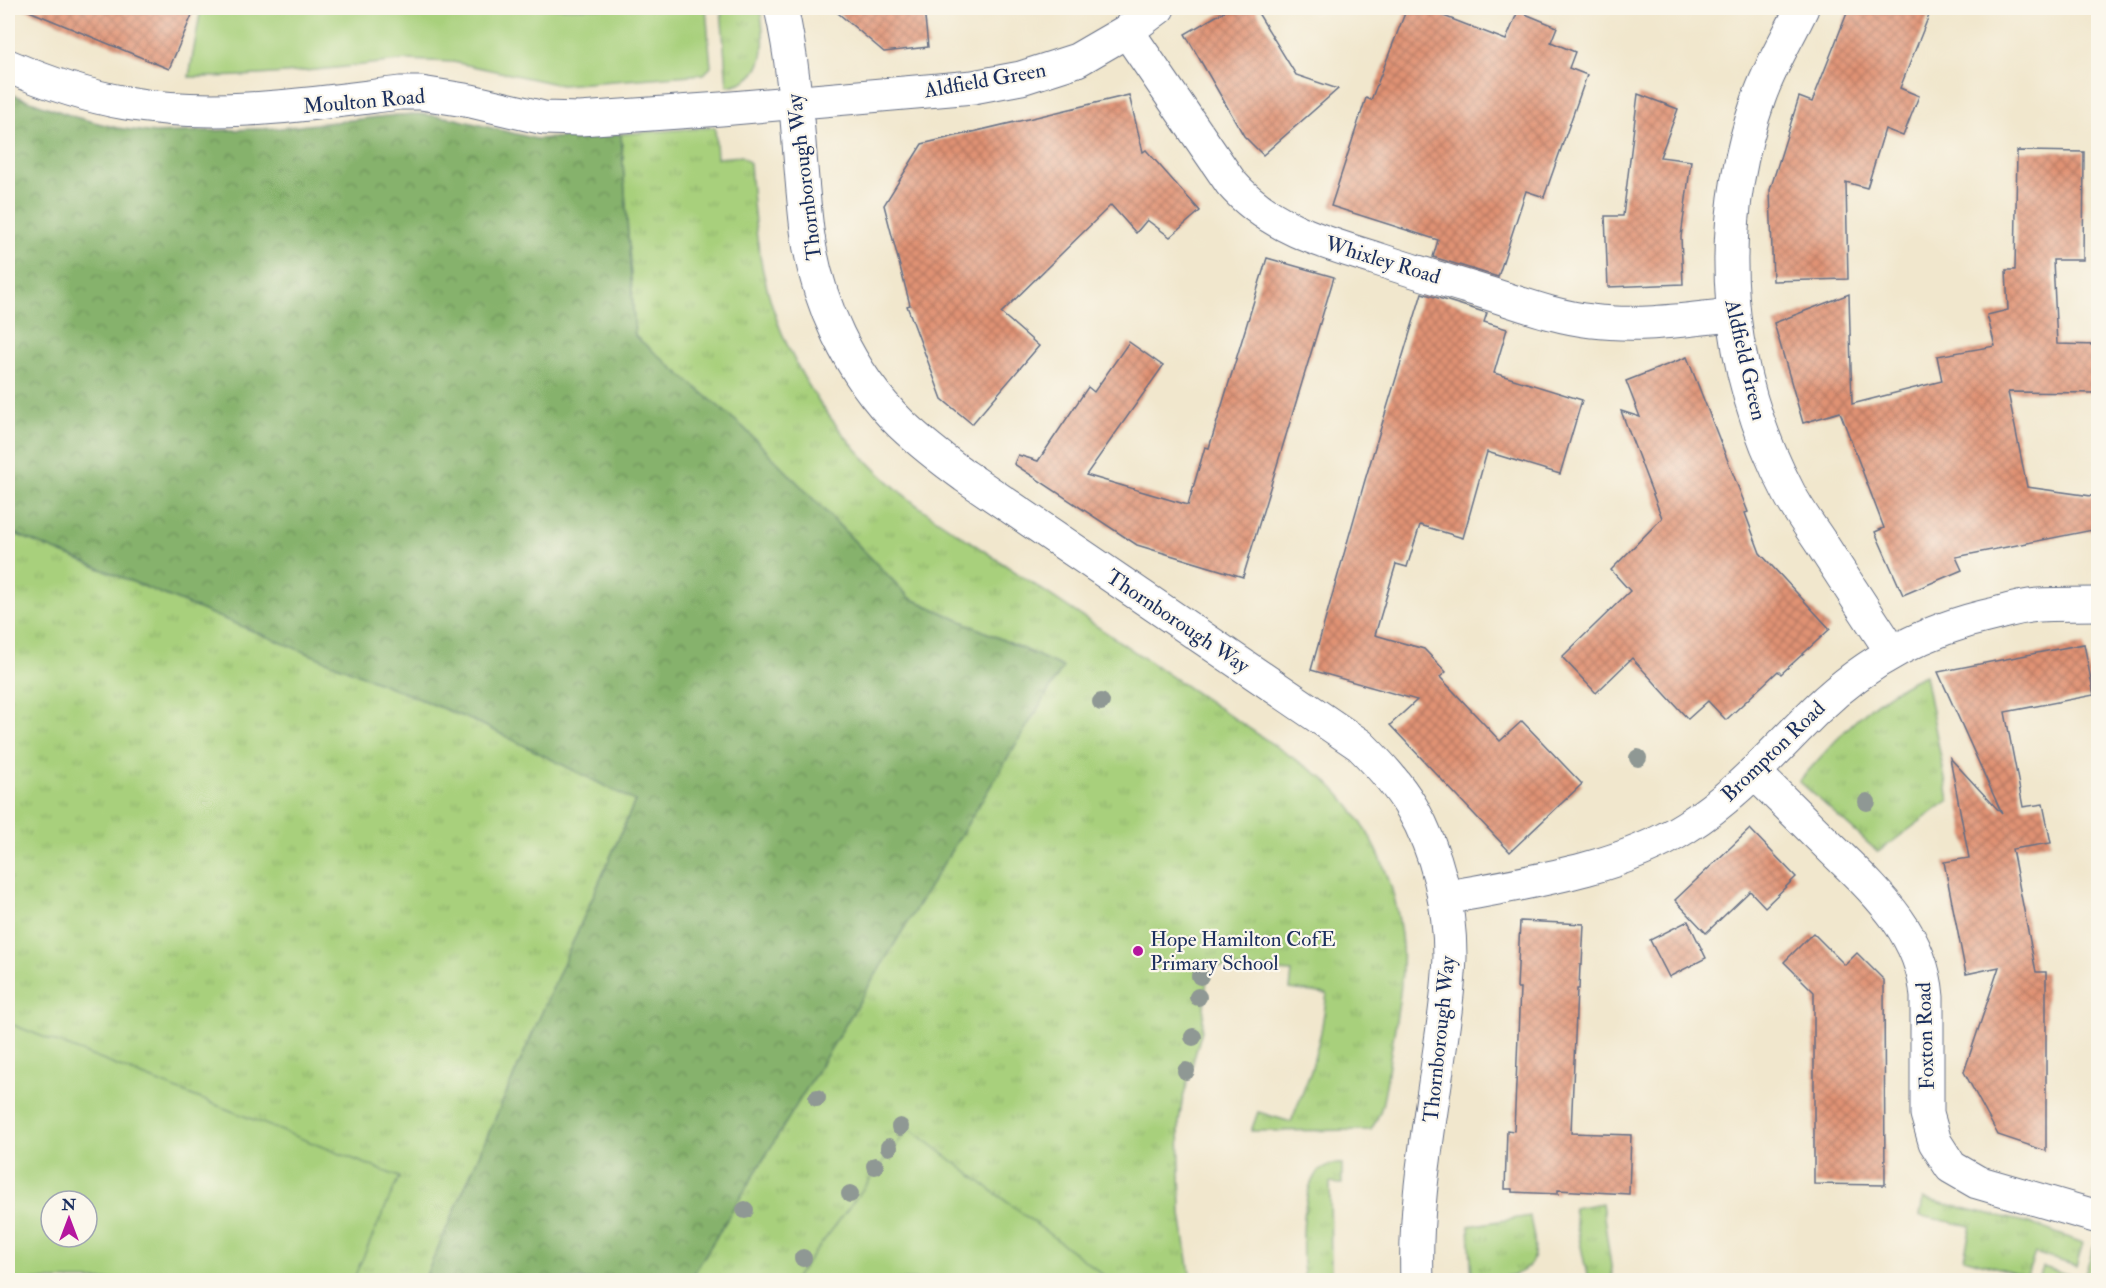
<svg xmlns="http://www.w3.org/2000/svg" width="2106" height="1288" font-family="'IM FELL Double Pica',serif">
  <style>
    .grass { fill: url(#grass-tufts); stroke: #62806d; stroke-width: 1.5; fill-rule: evenodd }
    .forest { fill: url(#forest-crowns); stroke: #507065; stroke-width: 1.5 }
    .green { fill: #a8d07c; stroke: #62806d; stroke-width: 1.5; fill-rule: evenodd }
    .building { fill: url(#building-cross-hatch) }
    .lines { fill: none; stroke-linecap: round; stroke-linejoin: round }
    .minor-casing { stroke: #666f85; stroke-width: 35 }
    .minor { stroke: #fff; stroke-width: 33 }
    .tree { fill: #8f9894 }
    .poi-dot { fill: #b5179e; stroke: #fbf7ec; stroke-width: 2 }
    .labels { text-anchor: middle; stroke-width: 4.5; stroke-linejoin: round; paint-order: stroke }
    .street-label { font-size: 21px; fill: #1b2f5e; stroke: #fbf7ec }
    .poi-label { font-size: 21px; fill: #1b2f5e; stroke: #fbf7ec; text-anchor: start }
  </style>
  <defs>
    <pattern id="grass-tufts" width="24" height="20" patternUnits="userSpaceOnUse" patternTransform="scale(1.5)"><rect width="24" height="20" fill="#a8d07c"/><path d="M3 7l-1-3M5 7V3M7 7l1-3M15 17l-1-3M17 17v-4M19 17l1-3" fill="none" stroke="#90b36e"/></pattern>
    <pattern id="forest-crowns" width="20" height="18" patternUnits="userSpaceOnUse" patternTransform="scale(1.5)"><rect width="20" height="18" fill="#86b26c"/><path d="M2 6a3 3 0 1 1 6 0M12 15a3 3 0 1 1 6 0" fill="none" stroke="#6d915c"/></pattern>
    <pattern id="building-cross-hatch" width="8" height="8" patternUnits="userSpaceOnUse" patternTransform="scale(1.5)"><rect width="8" height="8" fill="#e09273"/><path d="M0 0l8 8M0 8l8-8" fill="none" stroke="#b57862"/></pattern>
  </defs>
  <rect width="100%" height="100%" fill="#fbf7ec"/>
  <filter id="ink" filterUnits="userSpaceOnUse"><feTurbulence type="fractalNoise" baseFrequency=".0167" numOctaves="2"/><feDisplacementMap in="SourceGraphic" scale="12" xChannelSelector="R" yChannelSelector="G"/><feConvolveMatrix kernelMatrix="1 2 1 2 8 2 1 2 1" color-interpolation-filters="sRGB"/></filter>
  <filter id="wash" filterUnits="userSpaceOnUse"><feTurbulence type="fractalNoise" baseFrequency=".008" numOctaves="4" result="noise"/><feDisplacementMap in="SourceGraphic" scale="24" xChannelSelector="R" yChannelSelector="G"/><feGaussianBlur stdDeviation="1.35" result="paint"/><feColorMatrix in="noise" values="0 0 0 0 0 0 0 0 0 0 0 0 0 0 0 0 0 1.4 0 .05"/><feComposite in="paint" operator="in"/></filter>
  <g filter="url(#wash)">
    <rect width="100%" height="100%" fill="#f1e7cd"/>
    <g class="grass">
      <path d="M 721,8 L 760,8 C 765,39 771,81 727,86 Z"/>
      <path d="M 715,127 L 717,158 L 741,156 L 750,163 C 753,210 757,257 771,302 C 796,386 858,464 929,514 L 1323,778 C 1371,822 1397,881 1402,946 C 1404,979 1397,1014 1392,1046 C 1388,1066 1387,1089 1381,1109 C 1379,1116 1375,1123 1371,1130 L 1251,1131 L 1258,1112 L 1291,1122 L 1311,1071 L 1321,1032 L 1327,994 L 1290,989 L 1292,972 L 1208,966 L 1202,1030 L 1182,1102 L 1179,1122 L 1181,1214 L 1191,1280 L 690,1280 L 1063,667 L 910,598 L 743,427 L 635,336 L 621,134 Z"/>
      <path d="M 8,531 L 481,724 L 635,801 L 424,1280 L 8,1280 ZM 51,1201 L 87,1201 L 87,1237 L 51,1237 Z"/>
      <path d="M 1925,675 L 1949,800 L 1878,852 L 1799,781 C 1839,737 1868,699 1925,675 Z"/>
      <path d="M 1333,1164 L 1342,1164 L 1342,1184 L 1330,1183 L 1331,1280 L 1305,1280 C 1301,1257 1301,1191 1317,1173 C 1321,1168 1327,1166 1333,1164 Z"/>
      <path d="M 1923,1199 L 2029,1223 L 2083,1243 L 2076,1266 L 2035,1253 L 2027,1276 L 1964,1258 L 1971,1226 L 1920,1216 Z"/>
      <path d="M 1602,1203 L 1613,1280 L 1588,1280 L 1573,1208 Z"/>
      <path d="M 1530,1216 C 1531,1227 1537,1243 1534,1254 C 1530,1281 1493,1277 1472,1279 L 1469,1226 Z"/>
      <path d="M 2094,1246 L 2098,1248 L 2098,1280 L 2043,1280 L 2039,1279 L 2043,1267 L 2083,1279 Z"/>
    </g>
    <path class="forest" d="M 8,93 L 75,117 L 117,128 L 155,133 L 280,128 L 397,115 L 420,114 L 452,118 L 536,139 L 621,134 L 635,336 L 743,427 L 910,598 L 1063,667 L 690,1280 L 424,1280 L 635,801 L 481,724 L 8,531 Z"/>
    <g class="green">
      <path d="M 201,8 L 706,8 L 711,67 L 704,74 L 561,85 L 453,62 L 407,60 C 335,68 262,78 189,77 Z"/>
      <path d="M 8,1023 L 399,1177 L 353,1280 L 8,1280 ZM 51,1201 L 87,1201 L 87,1237 L 51,1237 Z"/>
      <path d="M 909,1128 L 1110,1280 L 794,1280 Z"/>
    </g>
    <g id="blocks">
      <g class="building">
        <path d="M 22,8 L 195,8 L 169,69 Z"/>
        <path d="M 832,8 L 924,8 L 928,47 L 884,52 Z"/>
        <path d="M 1230,8 L 1255,8 L 1296,75 L 1338,89 L 1263,155 L 1244,136 L 1185,34 Z"/>
        <path d="M 1407,8 L 1423,8 L 1506,40 L 1518,11 L 1557,27 L 1551,42 L 1575,52 L 1569,68 L 1587,75 L 1544,197 L 1526,191 L 1498,277 L 1433,257 L 1438,240 L 1331,206 L 1366,98 L 1371,100 Z"/>
        <path d="M 1849,8 L 1932,8 L 1900,88 L 1919,96 L 1903,136 L 1885,129 L 1867,188 L 1846,182 L 1848,279 L 1773,281 L 1770,190 L 1799,97 L 1812,102 Z"/>
        <path d="M 1638,94 L 1678,109 L 1660,157 L 1691,161 L 1681,237 L 1683,284 L 1608,287 L 1605,216 L 1623,216 Z"/>
        <path d="M 1129,95 L 1143,152 L 1146,150 L 1200,211 L 1170,237 L 1147,220 L 1136,233 L 1111,205 L 1001,313 L 1039,346 L 972,424 L 942,399 L 907,306 L 910,305 L 884,205 L 922,144 Z"/>
        <path d="M 2017,151 L 2084,152 L 2083,260 L 2053,260 L 2057,344 L 2098,345 L 2098,393 L 2008,392 L 2027,487 L 2098,497 L 2098,529 L 1956,557 L 1962,570 L 1903,595 L 1875,532 L 1884,528 L 1840,412 L 1803,423 L 1774,323 L 1849,294 L 1852,404 L 1942,381 L 1937,356 L 1995,346 L 1987,315 L 2008,310 L 2006,270 L 2015,270 Z"/>
        <path d="M 1267,258 L 1334,277 L 1243,577 L 1137,545 L 1014,464 L 1018,455 L 1038,461 L 1088,387 L 1094,392 L 1129,342 L 1163,366 L 1086,475 L 1188,505 L 1205,447 L 1209,448 Z"/>
        <path d="M 1422,293 L 1487,313 L 1484,322 L 1507,329 L 1494,373 L 1582,400 L 1560,474 L 1487,452 L 1463,538 L 1420,525 L 1407,567 L 1396,564 L 1375,635 L 1424,649 L 1446,672 L 1440,677 L 1500,741 L 1522,721 L 1582,784 L 1510,852 L 1390,725 L 1417,700 L 1311,670 L 1365,480 Z"/>
        <path d="M 1687,357 L 1748,512 L 1745,513 L 1760,553 L 1830,629 L 1781,674 L 1778,671 L 1726,720 L 1708,701 L 1688,719 L 1632,658 L 1596,693 L 1562,657 L 1630,591 L 1611,570 L 1662,518 L 1621,411 L 1640,417 L 1626,381 Z"/>
        <path d="M 2084,644 L 2094,695 L 2005,712 L 2023,807 L 2043,804 L 2051,843 L 2012,849 L 2036,972 L 2046,972 L 2046,1151 L 1998,1135 L 1964,1072 L 1999,967 L 1966,974 L 1944,862 L 1969,858 L 1950,758 L 2002,814 L 1938,672 Z"/>
        <path d="M 1750,829 L 1796,877 L 1765,907 L 1750,891 L 1706,933 L 1675,900 Z"/>
        <path d="M 1520,921 L 1584,924 L 1582,965 L 1580,965 L 1579,989 L 1577,989 L 1571,1133 L 1631,1135 L 1629,1194 L 1558,1190 L 1558,1194 L 1512,1192 L 1512,1189 L 1505,1189 L 1507,1130 L 1514,1131 L 1520,988 L 1517,988 Z"/>
        <path d="M 1688,921 L 1706,958 L 1669,977 L 1650,940 Z"/>
        <path d="M 1813,933 L 1845,965 L 1857,953 L 1884,980 L 1885,1185 L 1814,1184 L 1814,992 L 1784,962 Z"/>
      </g>
    </g>
  </g>
  <g filter="url(#ink)">
    <use href="#blocks" fill-opacity="0" stroke="#666f85" stroke-width="1.5"/>
    <g class="lines">
      <defs>
        <g id="minor">
          <path d="M 781,8 C 798,81 798,156 807,230 C 816,301 850,374 901,424 C 921,443 943,460 965,476 L 1360,745 C 1379,764 1398,784 1412,808 C 1437,851 1450,906 1450,956 C 1449,989 1444,1022 1439,1055 C 1429,1130 1414,1205 1417,1280"/>
          <path d="M 1802,8 C 1788,38 1770,66 1759,98 C 1713,229 1724,369 1789,493 C 1798,511 1812,529 1823,546 C 1846,582 1869,617 1892,652"/>
          <path d="M 1127,31 L 1231,183 C 1268,226 1321,242 1374,258 C 1407,269 1440,279 1474,289 C 1512,300 1552,317 1592,321 C 1639,327 1686,320 1732,315"/>
          <path d="M 8,66 C 45,82 85,96 126,103 C 217,119 309,104 400,93 L 421,93 L 471,101 L 544,118 L 580,119 L 721,109 L 973,87 L 1021,78 L 1077,60 L 1127,31 L 1158,8"/>
          <path d="M 1754,772 C 1780,798 1807,824 1833,850 C 1876,892 1922,933 1927,997 L 1927,1114 L 1935,1142 L 1951,1167 L 1977,1182 L 2098,1217"/>
          <path d="M 1444,898 C 1523,883 1617,871 1686,827 C 1736,796 1775,750 1817,709 C 1868,660 1926,629 1995,614 C 2009,610 2025,606 2039,605 C 2059,604 2079,604 2098,604"/>
        </g>
      </defs>
      <use href="#minor" class="minor-casing"/>
      <use href="#minor" class="minor"/>
    </g>
    <g class="tree">
      <circle cx="1101" cy="702" r="9"/>
      <circle cx="1638" cy="758" r="9"/>
      <circle cx="1867" cy="802" r="9"/>
      <circle cx="1200" cy="976" r="9"/>
      <circle cx="1198" cy="997" r="9"/>
      <circle cx="1193" cy="1037" r="9"/>
      <circle cx="1186" cy="1071" r="9"/>
      <circle cx="817" cy="1098" r="9"/>
      <circle cx="900" cy="1127" r="9"/>
      <circle cx="889" cy="1147" r="9"/>
      <circle cx="875" cy="1166" r="9"/>
      <circle cx="850" cy="1194" r="9"/>
      <circle cx="745" cy="1210" r="9"/>
      <circle cx="803" cy="1258" r="9"/>
    </g>
  </g>
  <circle class="poi-dot" cx="1138" cy="951" r="6"/>
  <g class="labels">
    <g class="street-label">
      <text transform="translate(985 80) rotate(-10)" y="7">Aldfield Green</text>
      <text transform="translate(364 101) rotate(-5)" y="7">Moulton Road</text>
      <text transform="translate(804 177) rotate(-97)" y="7">Thornborough Way</text>
      <text transform="translate(1383 260) rotate(17)" y="7">Whixley Road</text>
      <text transform="translate(1746 360) rotate(77)" y="7">Aldfield Green</text>
      <text transform="translate(1178 621) rotate(34)" y="7">Thornborough Way</text>
      <text transform="translate(1773 751) rotate(-44)" y="7">Brompton Road</text>
      <text transform="translate(1925 1036) rotate(-92)" y="7">Foxton Road</text>
      <text transform="translate(1439 1039) rotate(-84)" y="7">Thornborough Way</text>
    </g>
    <g class="poi-label">
      <text x="1150" y="946">Hope Hamilton CofE<tspan x="1150" dy="24">Primary School</tspan></text>
    </g>
  </g>
  <rect width="2106" height="1288" fill="none" stroke="#fbf7ec" stroke-width="30"/>
  <g transform="translate(69 1219)"><circle r="28" fill="#fbf7ec" stroke="#a1a7b3" stroke-width="1.5"/>
  <path d="M0-4.5L10 22L0 15L-10 22Z" fill="#b5179e"/>
  <text y="-9" font-size="16" font-weight="bold" text-anchor="middle" fill="#1b2f5e">N</text>
  </g>
</svg>
